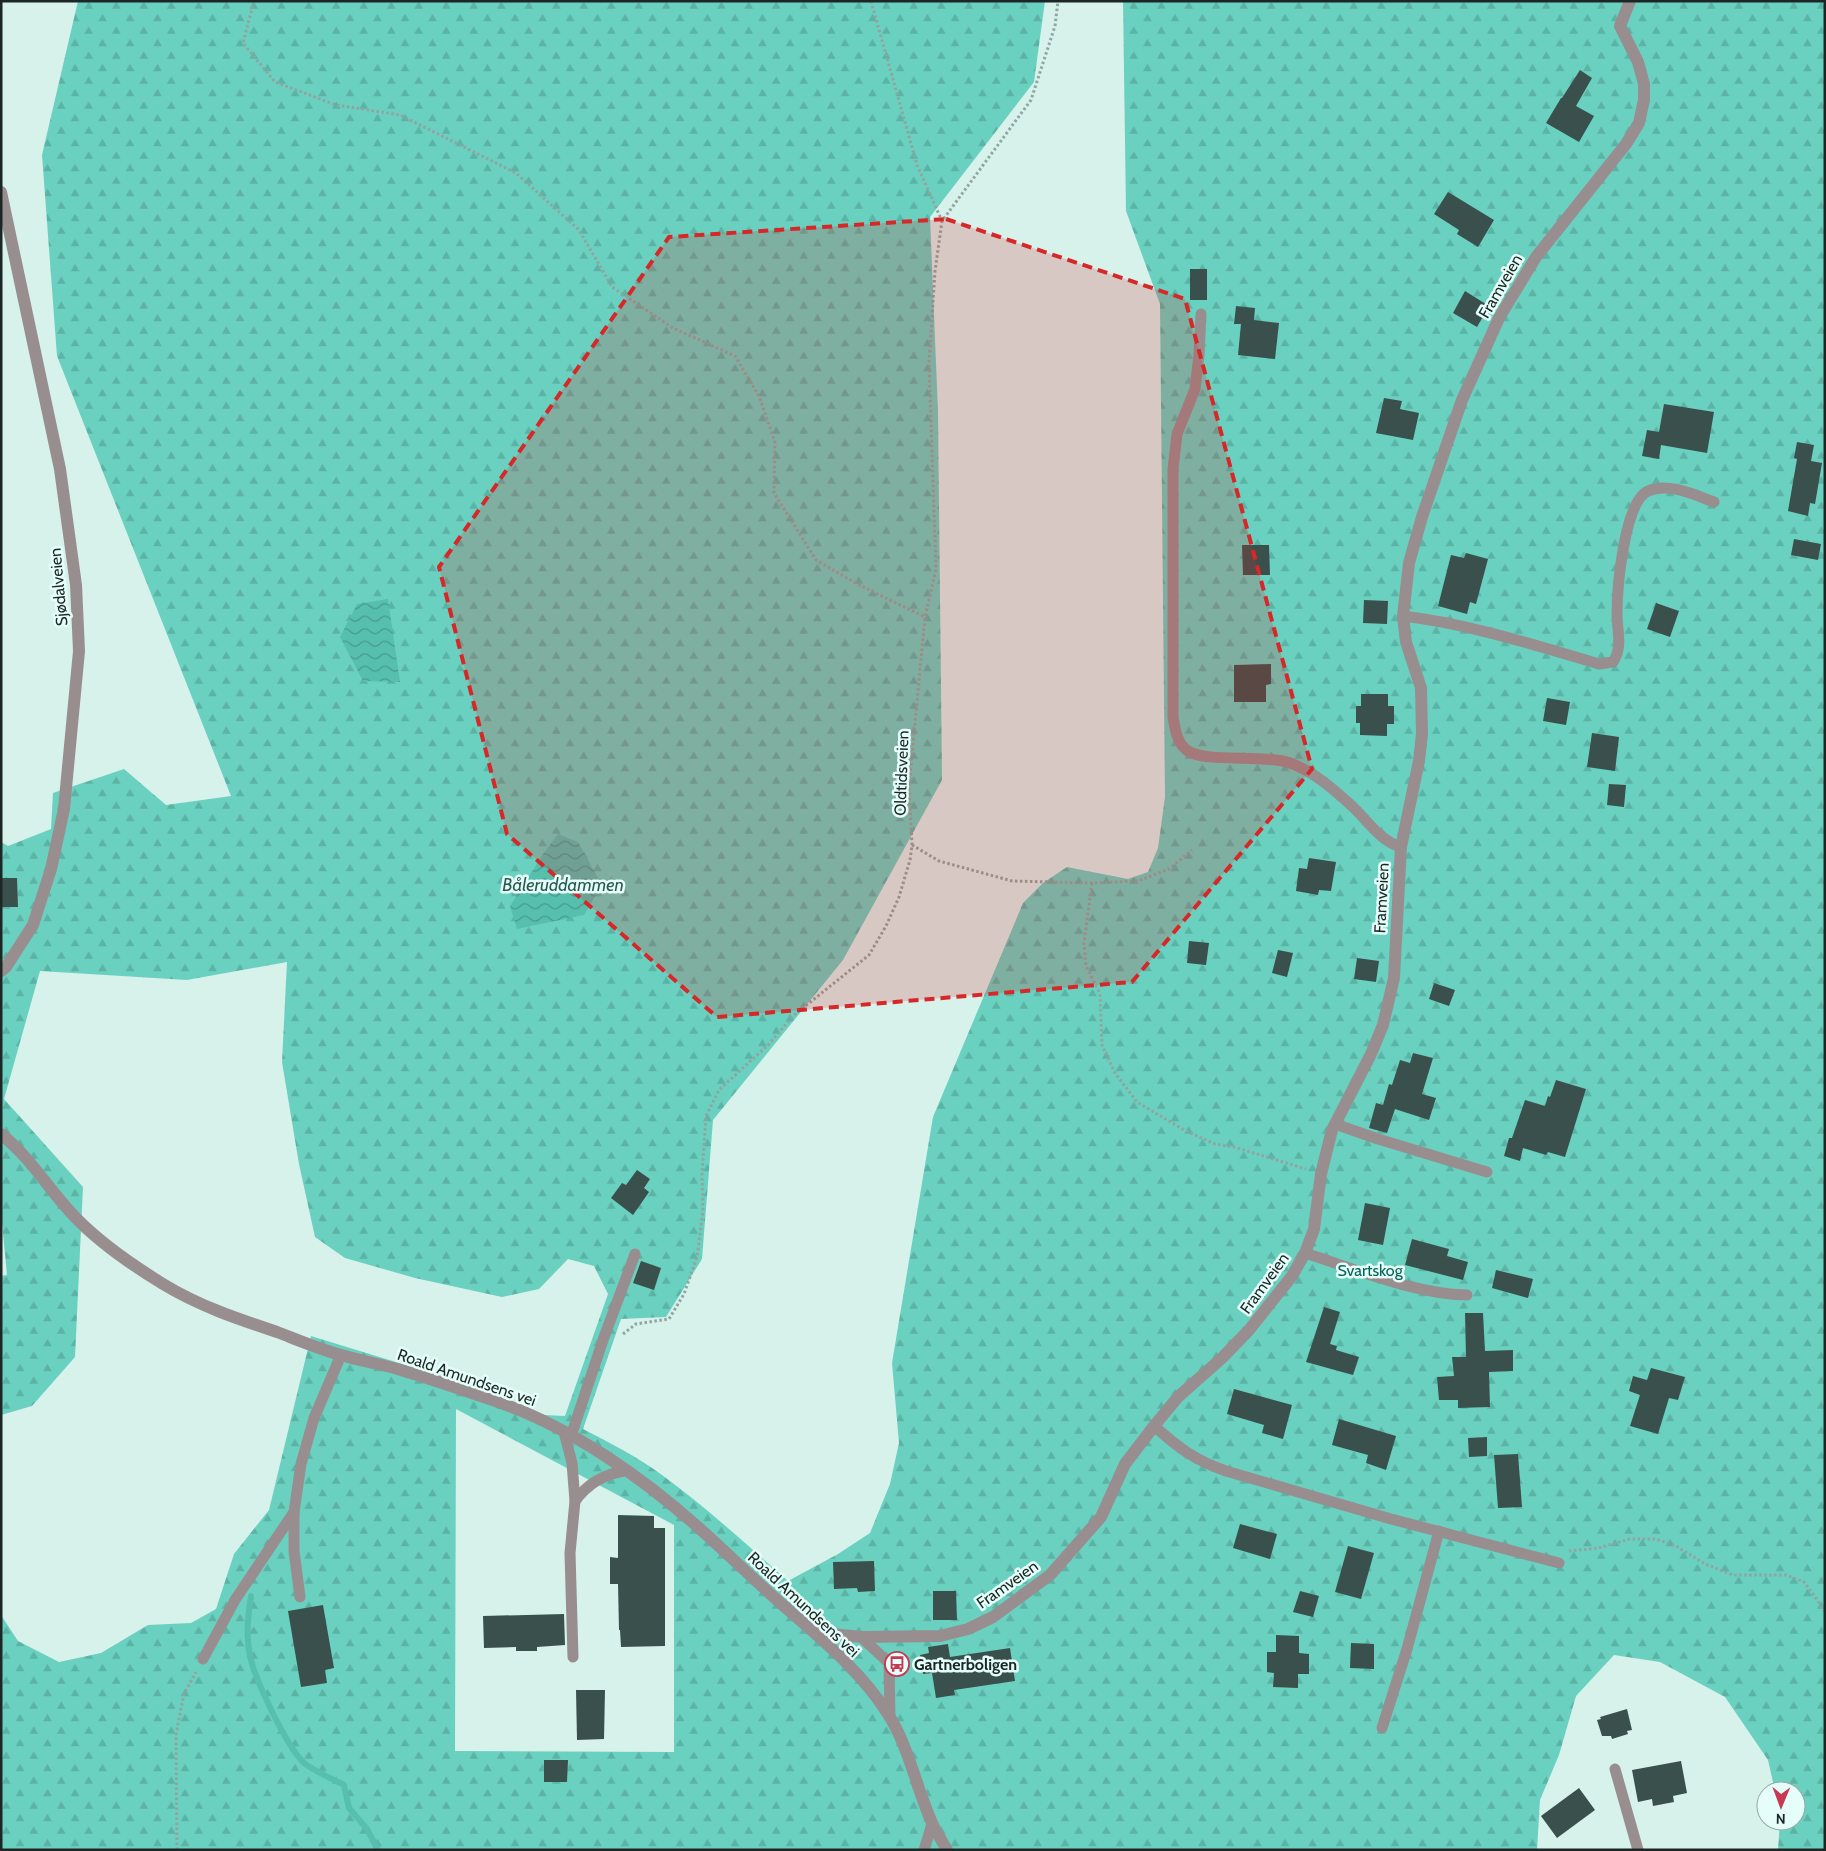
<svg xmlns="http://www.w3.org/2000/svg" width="1826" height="1851" font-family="Cabin,sans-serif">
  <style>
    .forest { fill: url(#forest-firs); fill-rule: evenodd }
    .water { fill: url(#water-waves) }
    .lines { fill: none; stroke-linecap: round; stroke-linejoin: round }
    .stream { stroke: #57bfae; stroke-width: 6 }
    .building { fill: #3a504c }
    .path { stroke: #90a4a0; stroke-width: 3; stroke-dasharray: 2.5 2.5; stroke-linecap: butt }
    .lane { stroke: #998e8f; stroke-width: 11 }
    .street { stroke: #998e8f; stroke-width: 12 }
    .marked { fill: #d62828; fill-opacity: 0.2; stroke: #d62828; stroke-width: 4; stroke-dasharray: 10 6; stroke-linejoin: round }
    .labels { text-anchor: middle; stroke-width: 5; stroke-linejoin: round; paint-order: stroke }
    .street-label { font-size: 16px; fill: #1c2624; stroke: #e5fef9 }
    .park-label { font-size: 16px; fill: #076257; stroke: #e5fef9 }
    .poi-label { font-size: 16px; font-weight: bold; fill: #1c2624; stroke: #e5fef9; text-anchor: start }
    .water-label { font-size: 18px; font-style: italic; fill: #2b5851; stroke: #e5fef9 }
  </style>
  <defs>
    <pattern id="forest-firs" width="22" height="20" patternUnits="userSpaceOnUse" patternTransform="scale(1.25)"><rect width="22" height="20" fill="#6ad1c0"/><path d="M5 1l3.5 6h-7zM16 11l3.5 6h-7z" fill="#5bb3a5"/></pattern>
    <pattern id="water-waves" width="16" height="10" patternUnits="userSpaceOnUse" patternTransform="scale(1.25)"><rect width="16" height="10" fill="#57bfae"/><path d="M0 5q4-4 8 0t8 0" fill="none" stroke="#479b8d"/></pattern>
  </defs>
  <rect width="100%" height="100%" fill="#d7f1eb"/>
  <path class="forest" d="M 78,1 L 1045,1 L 1034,82 L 930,217 L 938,412 L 942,780 L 843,960 L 713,1120 L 702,1259 L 666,1317 L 621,1319 L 583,1429 C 610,1443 638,1457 662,1475 C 706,1507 747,1545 788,1581 L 838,1554 L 870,1533 L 890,1484 L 899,1443 L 892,1363 L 933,1117 L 1023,903 L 1043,883 L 1067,867 L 1128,879 L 1148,872 L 1158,848 L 1165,797 L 1160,304 L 1126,211 L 1123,1 L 1825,1 L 1825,1850 L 1778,1850 L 1780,1821 L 1796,1821 L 1796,1791 L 1775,1791 L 1768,1760 L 1725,1697 L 1660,1662 L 1614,1655 L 1576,1696 L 1559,1755 L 1540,1800 L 1537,1850 L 1,1850 L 1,1615 L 18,1641 L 59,1662 L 101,1653 L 148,1625 L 191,1623 L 216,1609 L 234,1554 L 269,1510 L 311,1336 L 451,1379 L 498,1396 L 544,1415 L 565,1416 L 608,1294 L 594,1266 L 568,1259 L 539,1289 L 502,1297 L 415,1278 L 345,1258 L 315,1237 L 299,1164 L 282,1062 L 287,962 L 187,980 L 40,971 L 4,1099 L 83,1187 L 75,1357 L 32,1406 L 1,1415 L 1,1276 L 7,1275 L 1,1212 L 1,842 L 8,846 L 51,829 L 53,793 L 124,769 L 166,805 L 231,796 L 57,356 L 42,155 ZM 456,1409 L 674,1525 L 674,1752 L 455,1751 Z"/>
  <g class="water">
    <path d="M 388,599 L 400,682 L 363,681 L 340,637 L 357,604 Z"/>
    <path d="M 558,834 L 578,842 L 602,885 L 584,915 L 517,929 L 510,906 L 543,854 Z"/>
  </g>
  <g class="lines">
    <path class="stream" d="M 251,1596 C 248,1614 246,1631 249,1650 C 251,1673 287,1747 304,1763 C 312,1770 333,1779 344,1785 L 349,1808 L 367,1829 L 378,1850"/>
  </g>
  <g class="building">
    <path d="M 1580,70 L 1592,78 L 1576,106 L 1594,116 L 1579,142 L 1546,123 L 1561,98 L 1562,98 Z"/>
    <path d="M 1448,192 L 1494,220 L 1478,247 L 1457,234 L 1459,230 L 1434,214 Z"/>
    <rect x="1190" y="269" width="17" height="31"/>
    <path d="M 1465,291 L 1489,306 L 1477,327 L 1453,313 Z"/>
    <path d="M 1236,306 L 1255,308 L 1254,320 L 1279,323 L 1275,359 L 1238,355 L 1241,324 L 1234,324 Z"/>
    <path d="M 1384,398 L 1402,401 L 1400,409 L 1419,413 L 1413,440 L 1376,433 Z"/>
    <path d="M 1664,404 L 1714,412 L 1707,453 L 1661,445 L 1659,459 L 1642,456 L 1647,430 L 1659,432 Z"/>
    <path d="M 1797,442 L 1814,445 L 1811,461 L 1822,463 L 1815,504 L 1810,503 L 1808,516 L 1788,511 L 1797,459 L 1794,458 Z"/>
    <path d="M 1794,539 L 1821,544 L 1818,560 L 1791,555 Z"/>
    <path d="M 1242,545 L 1269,545 L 1270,575 L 1243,575 Z"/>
    <path d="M 1466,553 L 1488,559 L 1476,604 L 1470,602 L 1467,614 L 1438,606 L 1451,555 L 1464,558 Z"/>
    <path d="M 1364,600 L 1388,601 L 1387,624 L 1363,623 Z"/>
    <path d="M 1656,603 L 1679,611 L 1670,637 L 1647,629 Z"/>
    <path d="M 1271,664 L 1271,684 L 1266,685 L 1266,702 L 1234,702 L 1234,665 Z"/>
    <path d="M 1361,694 L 1388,694 L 1388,706 L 1394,706 L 1394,724 L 1387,724 L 1387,736 L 1360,735 L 1360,723 L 1356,723 L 1356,706 L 1361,706 Z"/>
    <path d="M 1547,698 L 1570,702 L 1566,725 L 1543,721 Z"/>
    <path d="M 1592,733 L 1619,737 L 1615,771 L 1587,767 Z"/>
    <path d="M 1609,784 L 1626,785 L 1624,807 L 1607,805 Z"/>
    <path d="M 1309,858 L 1336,862 L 1331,891 L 1319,890 L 1318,895 L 1296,891 L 1299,868 L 1307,869 Z"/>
    <path d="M 1,878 L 17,878 L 18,907 L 1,907 Z"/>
    <path d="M 1189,941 L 1209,943 L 1206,965 L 1187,963 Z"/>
    <path d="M 1278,950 L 1293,953 L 1287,977 L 1272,973 Z"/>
    <path d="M 1357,958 L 1379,961 L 1376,982 L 1354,979 Z"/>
    <path d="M 1434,983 L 1455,990 L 1449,1006 L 1429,999 Z"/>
    <path d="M 1413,1053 L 1433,1058 L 1422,1094 L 1436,1098 L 1429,1120 L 1395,1109 L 1387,1133 L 1369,1128 L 1376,1103 L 1383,1105 L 1389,1084 L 1392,1085 L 1400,1060 L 1410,1063 Z"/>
    <path d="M 1556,1080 L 1586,1089 L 1565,1157 L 1548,1152 L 1546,1155 L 1523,1148 L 1520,1161 L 1504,1156 L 1509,1138 L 1512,1138 L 1525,1100 L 1545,1106 L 1548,1096 L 1550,1097 Z"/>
    <path d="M 637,1170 L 650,1179 L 644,1188 L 649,1192 L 633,1215 L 611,1198 L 622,1183 L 626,1185 Z"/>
    <path d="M 1365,1203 L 1390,1208 L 1383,1245 L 1358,1240 Z"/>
    <path d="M 1412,1239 L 1449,1249 L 1447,1256 L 1468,1262 L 1463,1280 L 1405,1265 Z"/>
    <path d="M 641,1261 L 661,1268 L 654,1290 L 633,1283 Z"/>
    <path d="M 1496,1270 L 1533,1279 L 1528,1298 L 1492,1288 Z"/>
    <path d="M 1324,1307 L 1340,1312 L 1330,1344 L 1337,1346 L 1336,1350 L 1359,1357 L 1353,1375 L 1306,1362 Z"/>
    <path d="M 1465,1313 L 1483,1313 L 1485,1351 L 1513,1350 L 1513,1371 L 1489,1372 L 1490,1407 L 1458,1408 L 1458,1400 L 1439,1400 L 1437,1377 L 1454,1376 L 1452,1357 L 1466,1357 Z"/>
    <path d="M 1651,1368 L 1685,1377 L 1678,1400 L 1669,1398 L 1658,1434 L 1630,1426 L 1640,1395 L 1629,1391 L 1633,1376 L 1647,1380 Z"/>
    <path d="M 1234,1389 L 1292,1405 L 1283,1439 L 1262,1433 L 1264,1425 L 1227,1414 Z"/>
    <path d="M 1339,1419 L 1396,1436 L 1386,1470 L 1366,1463 L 1368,1455 L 1332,1445 Z"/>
    <path d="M 1487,1437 L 1487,1456 L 1469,1457 L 1468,1438 Z"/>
    <path d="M 1518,1454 L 1522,1507 L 1498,1508 L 1494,1455 Z"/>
    <path d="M 618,1515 L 654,1516 L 654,1528 L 665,1528 L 665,1646 L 621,1647 L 620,1630 L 619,1630 L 618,1584 L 610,1584 L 610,1557 L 618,1558 Z"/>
    <path d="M 1240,1524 L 1277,1534 L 1270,1559 L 1233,1548 Z"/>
    <path d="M 1348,1546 L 1374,1553 L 1361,1599 L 1335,1592 Z"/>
    <path d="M 874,1561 L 875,1591 L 858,1592 L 857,1588 L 834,1589 L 833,1562 Z"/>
    <path d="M 933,1591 L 956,1591 L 957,1620 L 933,1620 Z"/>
    <path d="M 1300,1591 L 1319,1596 L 1313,1617 L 1293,1612 Z"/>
    <path d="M 323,1605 L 334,1668 L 325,1670 L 327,1683 L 301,1687 L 288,1611 Z"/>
    <path d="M 564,1614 L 565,1645 L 537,1647 L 537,1651 L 516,1651 L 516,1647 L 484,1648 L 483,1616 Z"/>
    <path d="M 1276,1635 L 1299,1636 L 1299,1653 L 1309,1654 L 1309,1674 L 1298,1674 L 1298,1688 L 1273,1687 L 1274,1673 L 1267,1672 L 1267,1652 L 1276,1652 Z"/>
    <path d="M 1351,1643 L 1374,1644 L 1374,1669 L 1350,1668 Z"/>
    <path d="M 948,1644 L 950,1657 L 1010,1648 L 1015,1681 L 954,1690 L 955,1695 L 936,1698 L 932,1673 L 923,1674 L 920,1655 L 929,1653 L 928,1647 Z"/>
    <path d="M 576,1690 L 605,1690 L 604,1739 L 577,1740 Z"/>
    <path d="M 1627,1709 L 1632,1730 L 1627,1731 L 1628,1734 L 1612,1739 L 1611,1736 L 1602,1736 L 1597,1720 L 1601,1719 L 1600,1717 Z"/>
    <path d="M 544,1760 L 568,1760 L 567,1782 L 544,1782 Z"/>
    <path d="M 1681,1761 L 1687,1793 L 1673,1796 L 1674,1802 L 1653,1806 L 1652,1799 L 1638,1802 L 1632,1770 Z"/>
    <path d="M 1579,1788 L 1595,1810 L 1557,1838 L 1541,1816 Z"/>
  </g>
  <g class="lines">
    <g class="path">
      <path d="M 254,1 L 243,43 L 275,82 L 336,105 L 400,115 L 516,173 L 579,230 L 612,287 L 673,328 L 735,356 L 759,396 L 775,442 L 774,493 L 816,560 L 859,585 L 925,617"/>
      <path d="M 871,1 L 917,165 L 942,221"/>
      <path d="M 912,845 L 939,861 L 1012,881 L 1092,883 L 1138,881 L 1169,869 L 1192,850"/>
      <path d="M 1092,883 L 1084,943 L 1086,966 L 1100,994 L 1102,1045 L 1115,1073 L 1137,1102 L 1184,1130 L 1215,1144 L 1234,1147 L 1306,1169"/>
      <path d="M 623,1334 L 636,1324 L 669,1319 L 684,1294 L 697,1257 L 703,1211 L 702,1175 L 706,1116 L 719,1090 L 769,1044 L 793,1016 L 869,955 L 886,926 L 899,897 L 910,860 L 912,845 L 909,787 L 925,617 L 936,569 L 929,364 L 935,271 L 942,221 L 1031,100 L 1055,26 L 1058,1"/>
      <path d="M 1569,1551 L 1598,1548 L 1630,1539 L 1656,1539 L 1676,1546 L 1705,1564 L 1733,1575 L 1786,1575 L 1804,1582 L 1825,1611"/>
      <path d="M 177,1850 L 176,1734 L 184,1694 L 196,1672"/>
    </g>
    <g class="lane">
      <path d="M 1201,314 L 1199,355 L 1195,389 L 1177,434 L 1173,469 L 1173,717 C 1175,729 1177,744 1188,751 C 1206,763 1264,754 1290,763 C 1313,771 1333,789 1352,806 C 1367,820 1380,841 1401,847"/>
      <path d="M 1403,616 C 1470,624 1534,645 1599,664 L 1613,662 C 1623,647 1617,631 1617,614 C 1617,589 1624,502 1648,491 C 1668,482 1695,495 1714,502"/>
      <path d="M 1335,1124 L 1378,1139 L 1487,1172"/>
      <path d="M 1305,1253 C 1355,1269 1415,1294 1467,1295"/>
      <path d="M 1154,1426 C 1179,1448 1194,1460 1226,1471 L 1391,1519 L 1559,1563"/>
      <path d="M 564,1432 L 572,1463 L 575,1501 L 570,1553 L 573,1657"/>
      <path d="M 571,1436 L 603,1340 L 635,1254"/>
      <path d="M 575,1501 C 588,1483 604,1474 625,1471"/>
      <path d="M 294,1512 L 294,1551 L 300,1597"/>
      <path d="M 861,1637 L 889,1663 L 890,1716"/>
      <path d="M 203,1659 L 235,1600 L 294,1512 L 301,1464 L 314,1418 L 341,1355"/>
      <path d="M 1382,1728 L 1407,1649 L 1439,1531"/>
      <path d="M 1615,1769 L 1638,1850"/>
      <path d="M 924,1850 L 932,1824"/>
    </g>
    <g class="street">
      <path d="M 1,192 L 60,469 L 76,585 L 79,651 L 64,809 L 51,869 L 33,925 L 6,967 L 1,971"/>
      <path d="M 1,1134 C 31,1158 49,1190 75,1217 C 101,1244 132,1265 163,1284 C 199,1306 238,1319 277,1332 C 298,1340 319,1349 341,1355 C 361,1361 381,1364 401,1370 C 435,1380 468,1392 501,1403 C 572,1428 643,1478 699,1528 C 725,1551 750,1576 776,1599 C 815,1634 860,1669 888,1714 C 909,1747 916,1787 932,1823 C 936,1832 942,1841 947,1850"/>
      <path d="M 814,1632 L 861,1637 L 940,1636 L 968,1629 L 993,1617 L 1050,1575 L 1101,1517 L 1125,1464 L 1154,1426 L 1178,1397 L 1222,1358 L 1249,1330 L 1292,1276 L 1305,1253 L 1314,1229 L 1321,1174 L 1332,1130 L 1371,1054 L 1383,1025 L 1394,978 L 1401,847 L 1419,761 L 1422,734 L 1421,688 L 1406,642 L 1403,616 L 1409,563 L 1422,517 L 1462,400 L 1499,318 L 1536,257 L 1626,144 L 1639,123 L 1644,100 L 1644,84 L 1638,62 L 1620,26 L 1630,1"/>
    </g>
  </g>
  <path class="marked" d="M 946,219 L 1185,299 L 1312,769 L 1132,982 L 717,1017 L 507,834 L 439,567 L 669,237 Z"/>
  <defs>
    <symbol id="bus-ring" viewBox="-11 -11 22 22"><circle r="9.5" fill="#e5fef9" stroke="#c83852" stroke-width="1.5"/><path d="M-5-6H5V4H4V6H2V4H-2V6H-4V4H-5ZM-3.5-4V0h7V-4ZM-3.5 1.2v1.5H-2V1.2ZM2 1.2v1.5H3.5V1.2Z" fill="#c83852"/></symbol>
  </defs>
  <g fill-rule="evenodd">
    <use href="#bus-ring" x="883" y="1650" width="28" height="28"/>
  </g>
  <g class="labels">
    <g class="street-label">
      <text transform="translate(1500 286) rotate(-60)" y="6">Framveien</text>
      <text transform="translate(58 587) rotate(-95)" y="6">Sjødalveien</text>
      <text transform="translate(901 773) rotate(-88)" y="6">Oldtidsveien</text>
      <text transform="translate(1381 898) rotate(-87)" y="6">Framveien</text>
      <text transform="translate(1264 1283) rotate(-54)" y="6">Framveien</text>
      <text transform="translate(467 1377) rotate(19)" y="6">Roald Amundsens vei</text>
      <text transform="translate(1007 1584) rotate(-35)" y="6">Framveien</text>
      <text transform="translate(804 1604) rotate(43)" y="6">Roald Amundsens vei</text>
    </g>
    <g class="park-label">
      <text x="1370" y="1276">Svartskog</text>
    </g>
    <g class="poi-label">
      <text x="914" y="1670">Gartnerboligen</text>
    </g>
    <g class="water-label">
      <text x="563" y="891">Båleruddammen</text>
    </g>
  </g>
  <rect width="1826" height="1851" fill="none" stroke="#1c2624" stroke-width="5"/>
  <g transform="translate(1781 1806) rotate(181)"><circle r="24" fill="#e5fef9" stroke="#95a8a4"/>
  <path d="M0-4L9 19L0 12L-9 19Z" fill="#c83852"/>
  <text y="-8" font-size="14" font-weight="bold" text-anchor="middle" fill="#1c2624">N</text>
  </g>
</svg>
